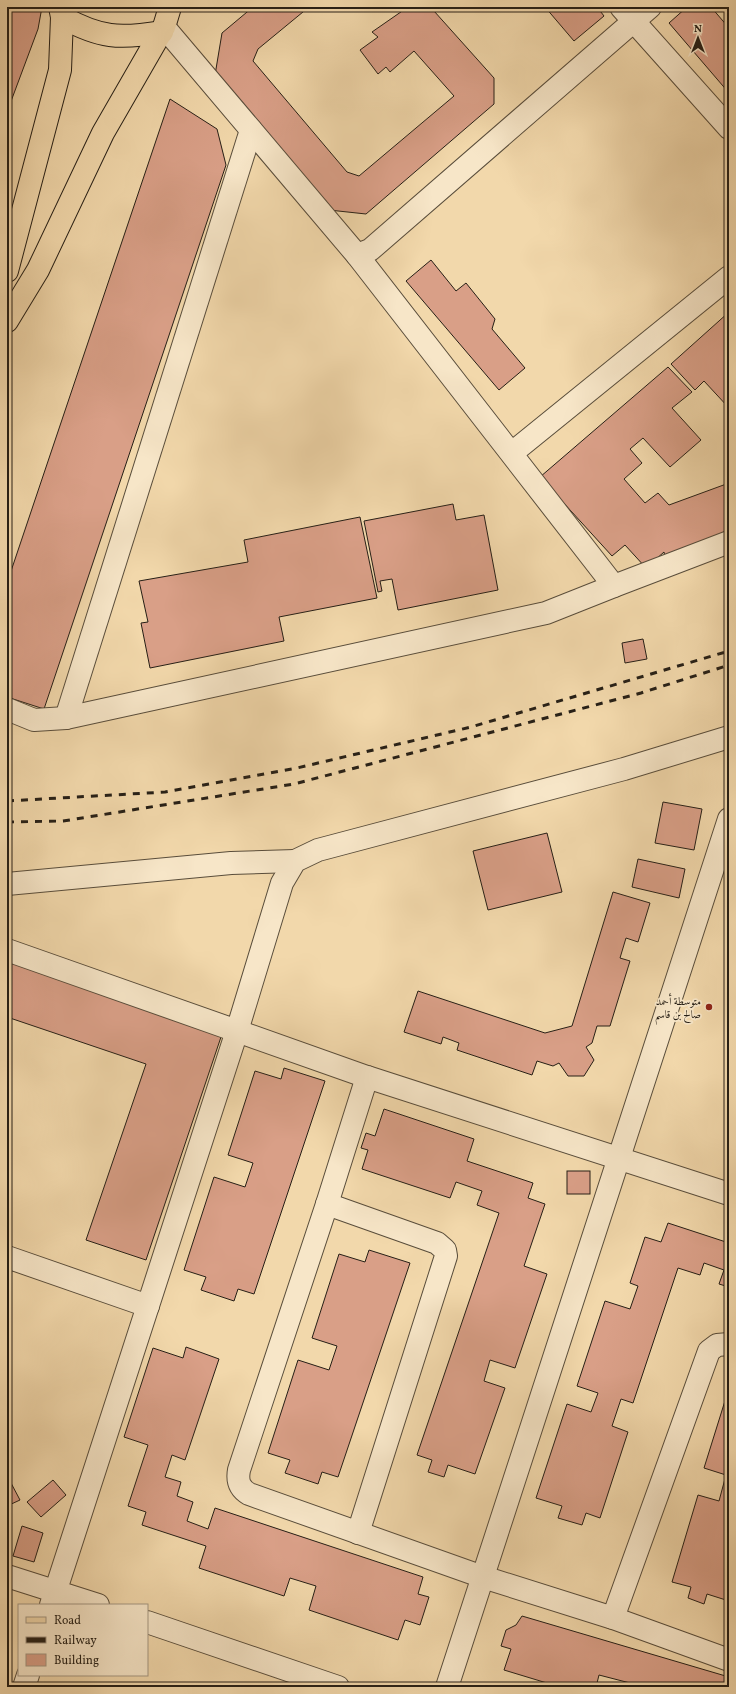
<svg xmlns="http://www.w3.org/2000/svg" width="736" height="1694" font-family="Vollkorn,Amiri,serif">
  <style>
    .building { fill: #d99f87; stroke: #261f16 }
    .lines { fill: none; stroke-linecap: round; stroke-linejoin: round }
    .minor-casing { stroke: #594d3b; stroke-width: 24 }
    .major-casing { stroke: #261f16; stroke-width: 24 }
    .minor { stroke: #f7e6c8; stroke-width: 22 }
    .major { stroke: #f2d8ab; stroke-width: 22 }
    .rail { stroke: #261f16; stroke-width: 3; stroke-dasharray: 7 7; stroke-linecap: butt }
    .poi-dot { fill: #8f2418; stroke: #f7e6c8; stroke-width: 1.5 }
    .labels { text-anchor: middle; stroke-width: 3.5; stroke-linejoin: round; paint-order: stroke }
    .poi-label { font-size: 11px; fill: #261f16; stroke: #f7e6c8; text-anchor: end }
  </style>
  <rect width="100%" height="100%" fill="#f2d8ab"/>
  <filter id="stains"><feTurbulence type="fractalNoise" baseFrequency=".005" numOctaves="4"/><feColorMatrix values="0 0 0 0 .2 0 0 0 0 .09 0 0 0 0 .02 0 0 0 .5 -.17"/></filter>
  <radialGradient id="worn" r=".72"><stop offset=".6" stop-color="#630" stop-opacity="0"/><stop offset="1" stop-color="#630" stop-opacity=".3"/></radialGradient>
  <g class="building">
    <path d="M 7,7 L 42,7 L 38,29 L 7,112 Z"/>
    <path d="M 253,7 L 309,7 L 258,49 L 253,61 L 347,172 L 359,176 L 454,96 L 414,51 L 390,72 L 386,67 L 378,74 L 360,50 L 378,37 L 372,32 L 408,7 L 434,11 L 494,78 L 494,104 L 366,214 L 329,210 L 215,75 L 222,33 Z"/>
    <path d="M 545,7 L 597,7 L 604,16 L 574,41 Z"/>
    <path d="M 687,7 L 711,7 L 729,28 L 729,93 L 669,23 Z"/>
    <path d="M 170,99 L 217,129 L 226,165 L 44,709 L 7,697 L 7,583 Z"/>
    <path d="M 431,260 L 456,291 L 466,283 L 495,319 L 492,329 L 525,368 L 499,390 L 406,281 Z"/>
    <path d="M 729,312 L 729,408 L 704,381 L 695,390 L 671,364 Z"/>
    <path d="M 668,367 L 692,392 L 672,408 L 701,440 L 670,467 L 643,438 L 630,449 L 642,463 L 624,479 L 645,503 L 658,493 L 669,505 L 729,483 L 729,534 L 665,558 L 664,552 L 646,568 L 625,545 L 612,556 L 540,477 Z"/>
    <path d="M 453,504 L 456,520 L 484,515 L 498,590 L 398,610 L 392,579 L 380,581 L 382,591 L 378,592 L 364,521 Z"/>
    <path d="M 360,517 L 377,598 L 279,617 L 284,641 L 150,668 L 141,623 L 148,622 L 139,581 L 248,562 L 244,540 Z"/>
    <path d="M 643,639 L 647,659 L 625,663 L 622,643 Z"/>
    <path d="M 663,802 L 702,809 L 694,850 L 655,843 Z"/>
    <path d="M 547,833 L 562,892 L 488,910 L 473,851 Z"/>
    <path d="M 638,859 L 685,869 L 679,898 L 632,887 Z"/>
    <path d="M 613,892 L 650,903 L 638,942 L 626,938 L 620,958 L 630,961 L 610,1026 L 597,1026 L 592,1043 L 586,1047 L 594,1060 L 584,1076 L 568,1076 L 559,1063 L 553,1066 L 537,1061 L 532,1075 L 457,1050 L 459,1043 L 443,1037 L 441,1044 L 404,1032 L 418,991 L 545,1033 L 572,1026 Z"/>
    <path d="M 7,957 L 223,1031 L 146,1260 L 86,1240 L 146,1064 L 7,1017 Z"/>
    <path d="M 284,1068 L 325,1081 L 254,1294 L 238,1289 L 234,1301 L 201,1290 L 206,1277 L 184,1270 L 214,1177 L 245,1187 L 253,1163 L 228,1155 L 255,1071 L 281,1079 Z"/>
    <path d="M 384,1109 L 474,1139 L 467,1161 L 533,1183 L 528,1198 L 545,1204 L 524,1266 L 547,1274 L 515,1368 L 490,1360 L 484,1381 L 505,1388 L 475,1474 L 448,1465 L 444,1477 L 428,1472 L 432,1460 L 417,1455 L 499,1213 L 477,1205 L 482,1191 L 456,1182 L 450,1198 L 362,1169 L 368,1150 L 361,1148 L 366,1133 L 375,1136 Z"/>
    <path d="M 7,1159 L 11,1160 L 7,1171 Z"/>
    <rect x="567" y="1171" width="23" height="23"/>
    <path d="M 668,1223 L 729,1243 L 729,1287 L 719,1284 L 724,1270 L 704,1263 L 700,1275 L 678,1268 L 633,1403 L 621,1399 L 612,1426 L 628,1432 L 600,1518 L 586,1513 L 582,1525 L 558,1518 L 562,1506 L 536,1498 L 567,1404 L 591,1412 L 598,1393 L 577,1386 L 605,1301 L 630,1309 L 638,1286 L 630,1283 L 645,1237 L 661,1242 Z"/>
    <path d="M 369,1250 L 410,1263 L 338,1477 L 322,1472 L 318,1484 L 285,1473 L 290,1460 L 268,1453 L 298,1360 L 329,1370 L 337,1346 L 312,1338 L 339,1254 L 365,1262 Z"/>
    <path d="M 186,1347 L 219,1359 L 185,1460 L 172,1455 L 165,1477 L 181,1482 L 177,1496 L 193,1502 L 187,1521 L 208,1529 L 215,1508 L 423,1577 L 418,1594 L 429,1597 L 420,1625 L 405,1620 L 398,1640 L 309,1610 L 316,1586 L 290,1578 L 284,1596 L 199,1568 L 206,1546 L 142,1525 L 146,1512 L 128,1506 L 148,1445 L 124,1437 L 153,1348 L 183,1358 Z"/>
    <path d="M 729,1388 L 729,1601 L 707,1594 L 704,1604 L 688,1598 L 691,1587 L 672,1582 L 698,1495 L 719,1501 L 726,1475 L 704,1468 Z"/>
    <path d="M 53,1480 L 66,1495 L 41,1517 L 27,1502 Z"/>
    <path d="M 11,1483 L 20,1500 L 7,1506 L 7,1485 Z"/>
    <path d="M 22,1526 L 43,1533 L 34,1562 L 13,1556 Z"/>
    <path d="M 522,1616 L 729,1677 L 728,1687 L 629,1687 L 630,1683 L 599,1675 L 596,1687 L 560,1687 L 504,1670 L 511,1649 L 501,1646 L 506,1630 L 516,1625 Z"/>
  </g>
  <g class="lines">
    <defs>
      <g id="minor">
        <path d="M 621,7 L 729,128"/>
        <path d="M 357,255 L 370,250 L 650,7"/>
        <path d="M 512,453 L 729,277"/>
        <path d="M 614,586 L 729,542"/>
        <path d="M 7,709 L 34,720 L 66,718 L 546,613 L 614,586 L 357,255 L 164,27"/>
        <path d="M 66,718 L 251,130"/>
        <path d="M 7,884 L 231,863 L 295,861"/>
        <path d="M 7,950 L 237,1031 L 282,883 L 295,861 L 318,850 L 624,769 L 729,737"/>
        <path d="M 367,1077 L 327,1204 L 239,1470 C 237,1481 239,1488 249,1494 L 483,1577 L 613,1618 L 729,1660"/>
        <path d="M 327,1204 L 437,1243 L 445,1250 L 446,1256 L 358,1533"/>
        <path d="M 7,1257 L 148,1306"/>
        <path d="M 7,1576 L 98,1605"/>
        <path d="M 51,1605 L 237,1031 L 367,1077 L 729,1194"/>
        <path d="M 613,1618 L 709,1351 L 717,1345 L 729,1344"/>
        <path d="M 147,1622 L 338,1687"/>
        <path d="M 24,1687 L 28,1675"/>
        <path d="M 447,1687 L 729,819"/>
      </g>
      <g id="major">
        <path d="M 62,17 C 100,38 119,39 162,32"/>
        <path d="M 7,271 L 60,70 L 62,17 L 60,7"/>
        <path d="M 7,321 L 38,270 L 103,133 L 164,27 L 170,7"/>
      </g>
    </defs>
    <use href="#minor" class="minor-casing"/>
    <use href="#major" class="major-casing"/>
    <use href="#minor" class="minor"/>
    <use href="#major" class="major"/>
    <g class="rail">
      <path d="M 7,801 L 165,792 L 297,768 L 471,727 L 729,651"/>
      <path d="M 7,822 L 63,821 L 294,784 L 641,693 L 729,665"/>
    </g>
  </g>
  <circle class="poi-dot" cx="709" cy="1007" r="4"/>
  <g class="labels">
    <g class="poi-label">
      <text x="701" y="1005">متوسطة أحمد<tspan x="701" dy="13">صالح بن قاسم</tspan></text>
    </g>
  </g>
  <rect width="736" height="1694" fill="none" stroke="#f2d8ab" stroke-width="24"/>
  <rect x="8" y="8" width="720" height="1678" fill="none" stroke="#261f16" stroke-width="2"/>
  <rect x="12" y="12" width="712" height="1670" fill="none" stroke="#261f16"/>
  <rect x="18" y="1604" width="130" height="72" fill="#f7e6c8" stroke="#a39681"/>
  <rect x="26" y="1617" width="20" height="6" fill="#f2d8ab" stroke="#a39681"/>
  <text x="54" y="1624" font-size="12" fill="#261f16">Road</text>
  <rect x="26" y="1637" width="20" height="6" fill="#261f16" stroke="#a39681"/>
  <text x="54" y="1644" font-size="12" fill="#261f16">Railway</text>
  <rect x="26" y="1654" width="20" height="12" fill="#d99f87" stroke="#a39681"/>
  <text x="54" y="1664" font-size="12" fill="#261f16">Building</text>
  <g transform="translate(698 38)" stroke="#f7e6c8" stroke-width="3" paint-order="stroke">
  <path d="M0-3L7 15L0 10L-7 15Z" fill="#261f16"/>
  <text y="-6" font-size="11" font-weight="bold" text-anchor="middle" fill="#261f16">N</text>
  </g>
  <rect width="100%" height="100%" filter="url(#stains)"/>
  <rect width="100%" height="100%" fill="url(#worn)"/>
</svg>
